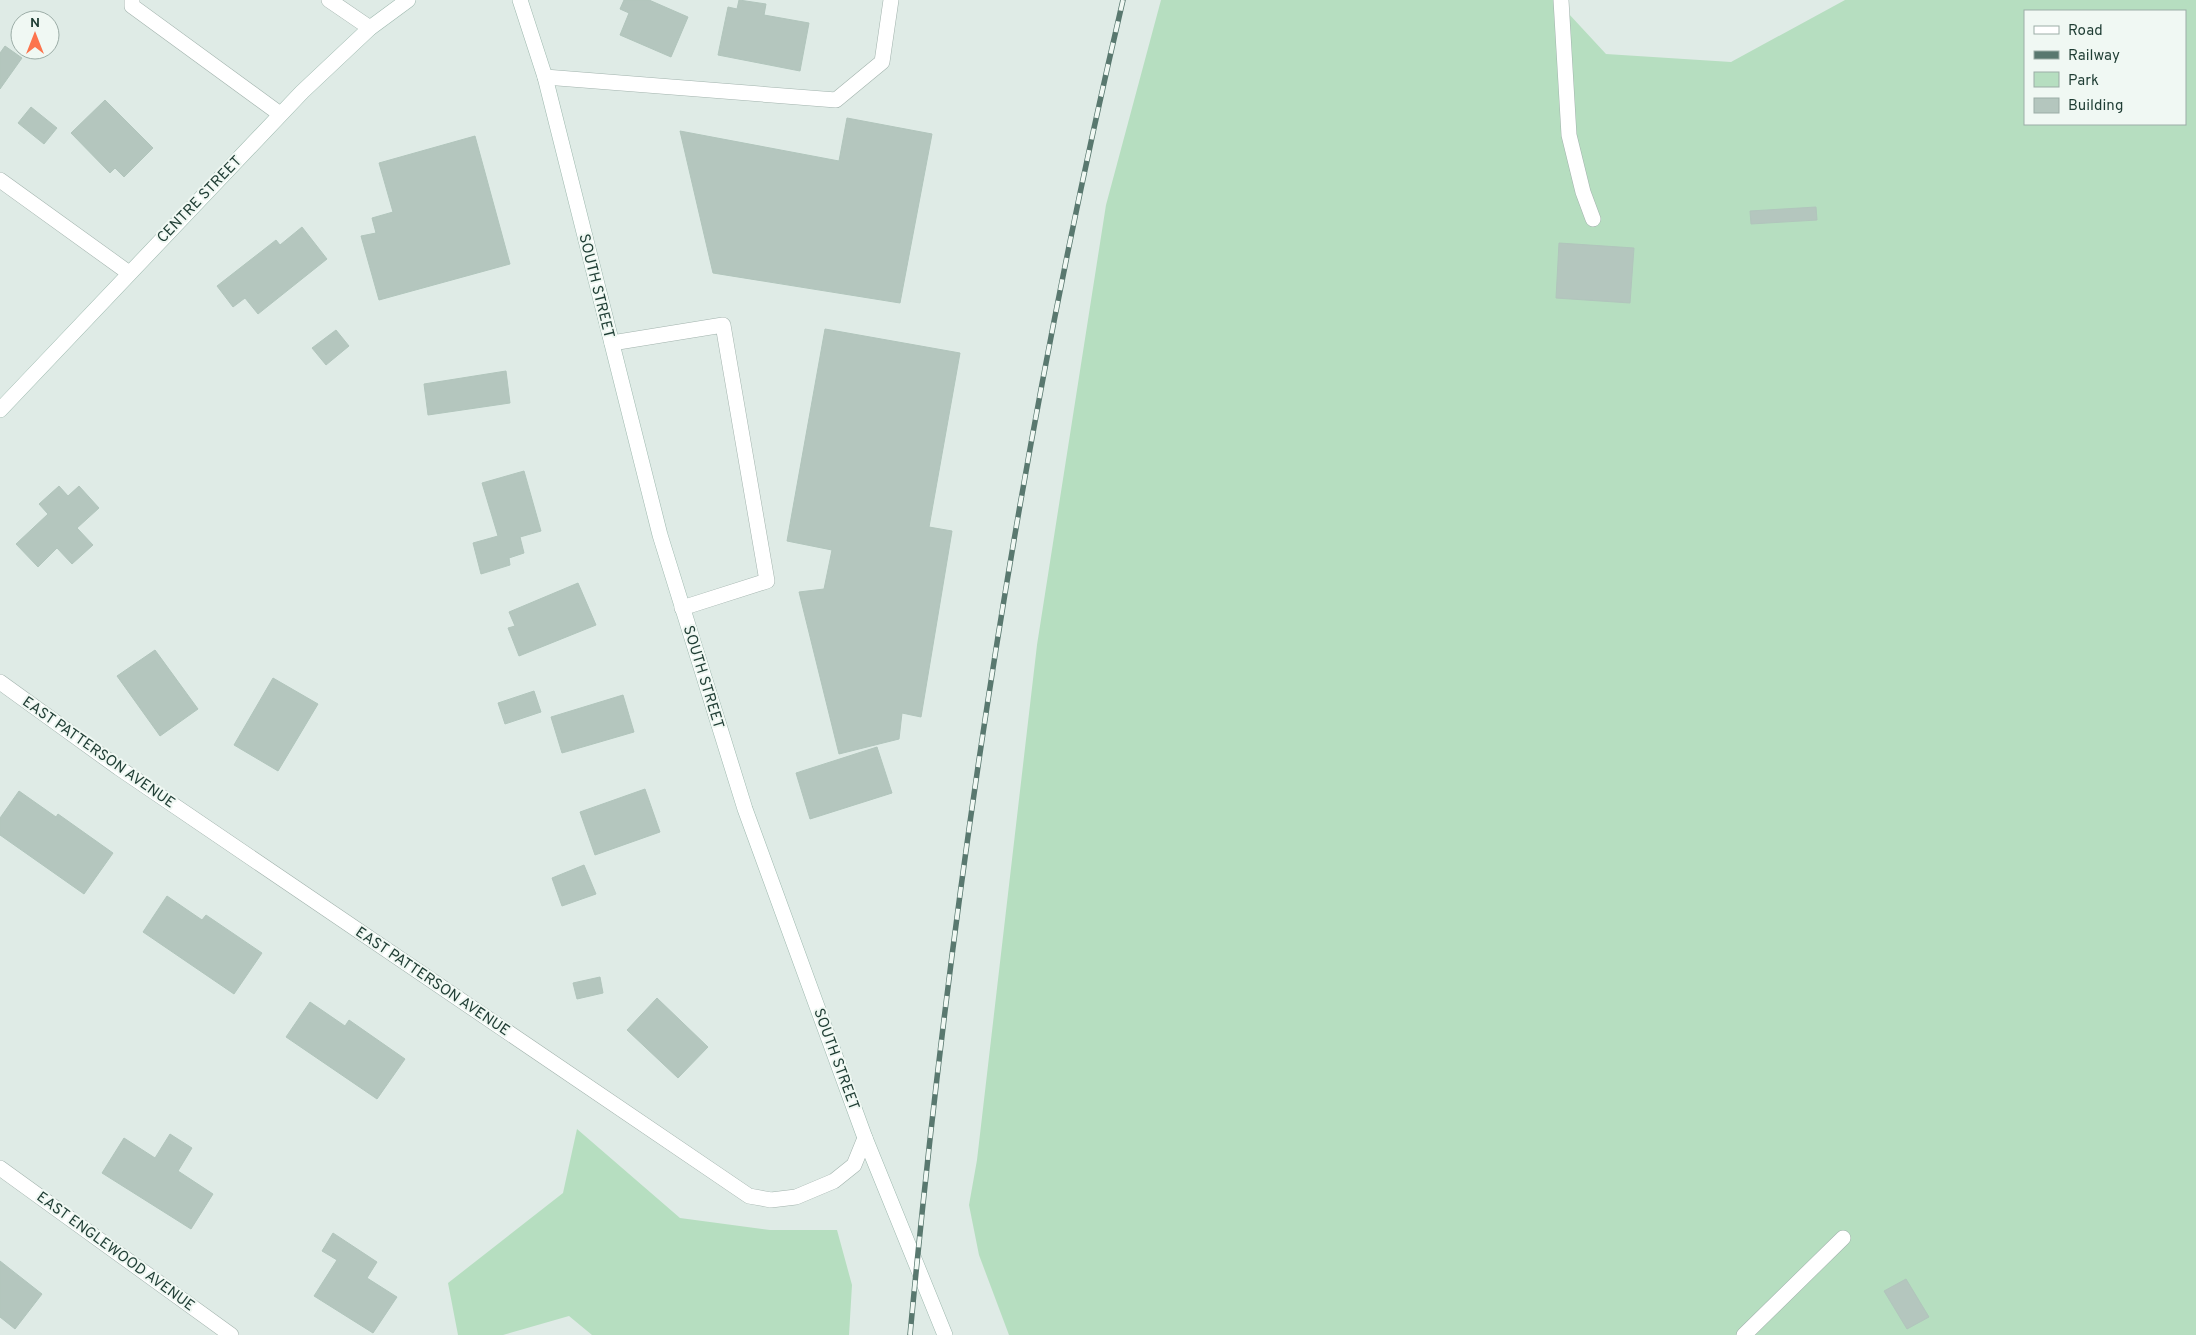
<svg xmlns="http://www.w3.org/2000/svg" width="2196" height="1335" font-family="Overpass,sans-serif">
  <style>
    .green { fill: #b6dec0; fill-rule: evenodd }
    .building { fill: #b4c6be; stroke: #b1c5bc }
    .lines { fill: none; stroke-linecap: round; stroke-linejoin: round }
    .lane-casing { stroke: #a2b3ad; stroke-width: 16 }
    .street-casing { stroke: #a2b3ad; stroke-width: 16 }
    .secondary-casing { stroke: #9db8ae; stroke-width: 16 }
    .lane { stroke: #fff; stroke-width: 15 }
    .street { stroke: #fff; stroke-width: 15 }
    .secondary { stroke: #fff; stroke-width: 15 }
    .rail-casing { stroke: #59786f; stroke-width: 5.5 }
    .rail { stroke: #f0f8f3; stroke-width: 4; stroke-dasharray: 11; stroke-linecap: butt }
    .labels { text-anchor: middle; stroke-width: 4; stroke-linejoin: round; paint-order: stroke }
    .street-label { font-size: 15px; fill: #1f3d34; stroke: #f0f8f3 }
  </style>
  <rect width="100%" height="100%" fill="#dfebe6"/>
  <g class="green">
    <path d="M 1161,0 L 1556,0 L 1606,54 L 1731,62 L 1845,0 L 2196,0 L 2196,1335 L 1009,1335 L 979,1255 L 969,1205 L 977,1160 L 1037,645 L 1106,205 ZM 2025,11 L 2185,11 L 2185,124 L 2025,124 Z"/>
    <path d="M 577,1129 L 680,1218 L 770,1230 L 837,1230 L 852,1285 L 849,1335 L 592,1335 L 569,1316 L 503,1335 L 458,1335 L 448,1283 L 563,1193 Z"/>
  </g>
  <g class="building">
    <path d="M 624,0 L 649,0 L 688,17 L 671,57 L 620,35 L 629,13 L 620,9 Z"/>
    <path d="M 739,0 L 766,4 L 764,15 L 809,23 L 800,71 L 718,55 L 728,7 L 737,9 Z"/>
    <path d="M 5,46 L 22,58 L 0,89 L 0,53 Z"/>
    <path d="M 105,100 L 153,148 L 124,177 L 115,168 L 110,173 L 71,133 Z"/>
    <path d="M 31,107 L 57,128 L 44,144 L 18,123 Z"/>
    <path d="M 847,118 L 932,134 L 900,303 L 713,273 L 680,131 L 839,161 Z"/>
    <path d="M 475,136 L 510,264 L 379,300 L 361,236 L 376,233 L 372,218 L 393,212 L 379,163 Z"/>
    <path d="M 1816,207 L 1817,220 L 1751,224 L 1750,211 Z"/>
    <path d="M 302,227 L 327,259 L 258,314 L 245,298 L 233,307 L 217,286 L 276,240 L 280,245 Z"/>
    <path d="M 1559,243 L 1634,248 L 1630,303 L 1556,298 Z"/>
    <path d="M 825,329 L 960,353 L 929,527 L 952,531 L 921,717 L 902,713 L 899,739 L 839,754 L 799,592 L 824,589 L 832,550 L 787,541 Z"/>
    <path d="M 336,330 L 349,346 L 326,365 L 312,348 Z"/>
    <path d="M 506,371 L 510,403 L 428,415 L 424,384 Z"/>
    <path d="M 524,471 L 541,531 L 520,537 L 524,553 L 509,558 L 510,565 L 481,574 L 473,543 L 498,536 L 482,483 Z"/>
    <path d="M 59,486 L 68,496 L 79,486 L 99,508 L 77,528 L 93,545 L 72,564 L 57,548 L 38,567 L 16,544 L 48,514 L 39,504 Z"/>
    <path d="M 578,583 L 596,625 L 519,656 L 508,628 L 515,626 L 509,612 Z"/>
    <path d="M 155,650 L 198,709 L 160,736 L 117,676 Z"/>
    <path d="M 273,678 L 318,704 L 278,771 L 234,745 Z"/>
    <path d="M 534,691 L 541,712 L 505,724 L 498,703 Z"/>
    <path d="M 623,695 L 634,732 L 562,753 L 551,717 Z"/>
    <path d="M 877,747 L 892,793 L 810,819 L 796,773 Z"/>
    <path d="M 645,789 L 660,832 L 595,855 L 580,812 Z"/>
    <path d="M 19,791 L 56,817 L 58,814 L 113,853 L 84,894 L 0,835 L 0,818 Z"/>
    <path d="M 584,865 L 596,894 L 562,906 L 552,878 Z"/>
    <path d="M 167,896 L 202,920 L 206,915 L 262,953 L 234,994 L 143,932 Z"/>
    <path d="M 600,977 L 603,993 L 577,999 L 573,983 Z"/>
    <path d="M 657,998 L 708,1047 L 678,1078 L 627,1030 Z"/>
    <path d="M 310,1002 L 345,1026 L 349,1020 L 405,1059 L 377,1099 L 286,1037 Z"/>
    <path d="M 170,1134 L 192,1148 L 178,1171 L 213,1194 L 191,1229 L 102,1173 L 124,1138 L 155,1158 Z"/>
    <path d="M 333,1233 L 377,1262 L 367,1278 L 397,1297 L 373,1333 L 314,1296 L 337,1260 L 322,1251 Z"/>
    <path d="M 0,1261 L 42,1294 L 15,1329 L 0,1317 Z"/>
    <path d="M 1906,1279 L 1929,1317 L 1907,1329 L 1884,1291 Z"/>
  </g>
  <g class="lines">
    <defs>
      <g id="lane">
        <path d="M 132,0 L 132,6 L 280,114"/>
        <path d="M 329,0 L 370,28"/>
        <path d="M 1561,0 L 1569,135 L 1583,192 L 1593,219"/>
        <path d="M 545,77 L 836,100 L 882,62 L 891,0"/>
        <path d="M 612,343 L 723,325 L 767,581 L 682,608"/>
        <path d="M 1744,1335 L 1843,1238"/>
      </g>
      <g id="street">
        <path d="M 0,180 L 129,273"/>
        <path d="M 0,682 L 119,768 L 749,1196 L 771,1200 L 796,1197 L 834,1181 L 854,1165 L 865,1138"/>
        <path d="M 0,1168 L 231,1335"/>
      </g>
      <g id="secondary">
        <path d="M 520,0 L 545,77 L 660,535 L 745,809 L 865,1138 L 945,1335"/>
        <path d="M 0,410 L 302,92 L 370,28 L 408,0"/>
      </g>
    </defs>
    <use href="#lane" class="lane-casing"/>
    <use href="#street" class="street-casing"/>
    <use href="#secondary" class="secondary-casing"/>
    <use href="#lane" class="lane"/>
    <use href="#street" class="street"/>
    <use href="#secondary" class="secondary"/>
    <defs>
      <path id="rail" d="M 910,1335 C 952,886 1020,439 1123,0"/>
    </defs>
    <use href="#rail" class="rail-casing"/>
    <use href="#rail" class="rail"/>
  </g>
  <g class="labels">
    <g class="street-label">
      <text transform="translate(199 199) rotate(-46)" y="5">CENTRE STREET</text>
      <text transform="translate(597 286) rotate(76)" y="5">SOUTH STREET</text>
      <text transform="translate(704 677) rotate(73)" y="5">SOUTH STREET</text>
      <text transform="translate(99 752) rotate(35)" y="5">EAST PATTERSON AVENUE</text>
      <text transform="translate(433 981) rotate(34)" y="5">EAST PATTERSON AVENUE</text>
      <text transform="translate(837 1059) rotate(70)" y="5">SOUTH STREET</text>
      <text transform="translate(116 1251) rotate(36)" y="5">EAST ENGLEWOOD AVENUE</text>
    </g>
  </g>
  <rect x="2024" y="10" width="162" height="115" fill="#f0f8f3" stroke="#9cada7"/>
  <rect x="2034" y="26" width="25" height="8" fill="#ffffff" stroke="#9cada7"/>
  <text x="2068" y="35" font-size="15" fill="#1f3d34">Road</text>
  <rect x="2034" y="51" width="25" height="8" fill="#59786f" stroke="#9cada7"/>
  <text x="2068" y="60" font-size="15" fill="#1f3d34">Railway</text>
  <rect x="2034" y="72" width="25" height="15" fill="#b6dec0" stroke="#9cada7"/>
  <text x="2068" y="85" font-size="15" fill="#1f3d34">Park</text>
  <rect x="2034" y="98" width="25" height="15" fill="#b4c6be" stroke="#9cada7"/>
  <text x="2068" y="110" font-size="15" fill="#1f3d34">Building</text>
  <g transform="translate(35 35)"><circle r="24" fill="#f0f8f3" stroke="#9cada7"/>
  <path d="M0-4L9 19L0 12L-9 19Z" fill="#fc744d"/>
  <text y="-8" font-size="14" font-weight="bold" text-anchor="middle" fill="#1f3d34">N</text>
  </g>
</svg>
